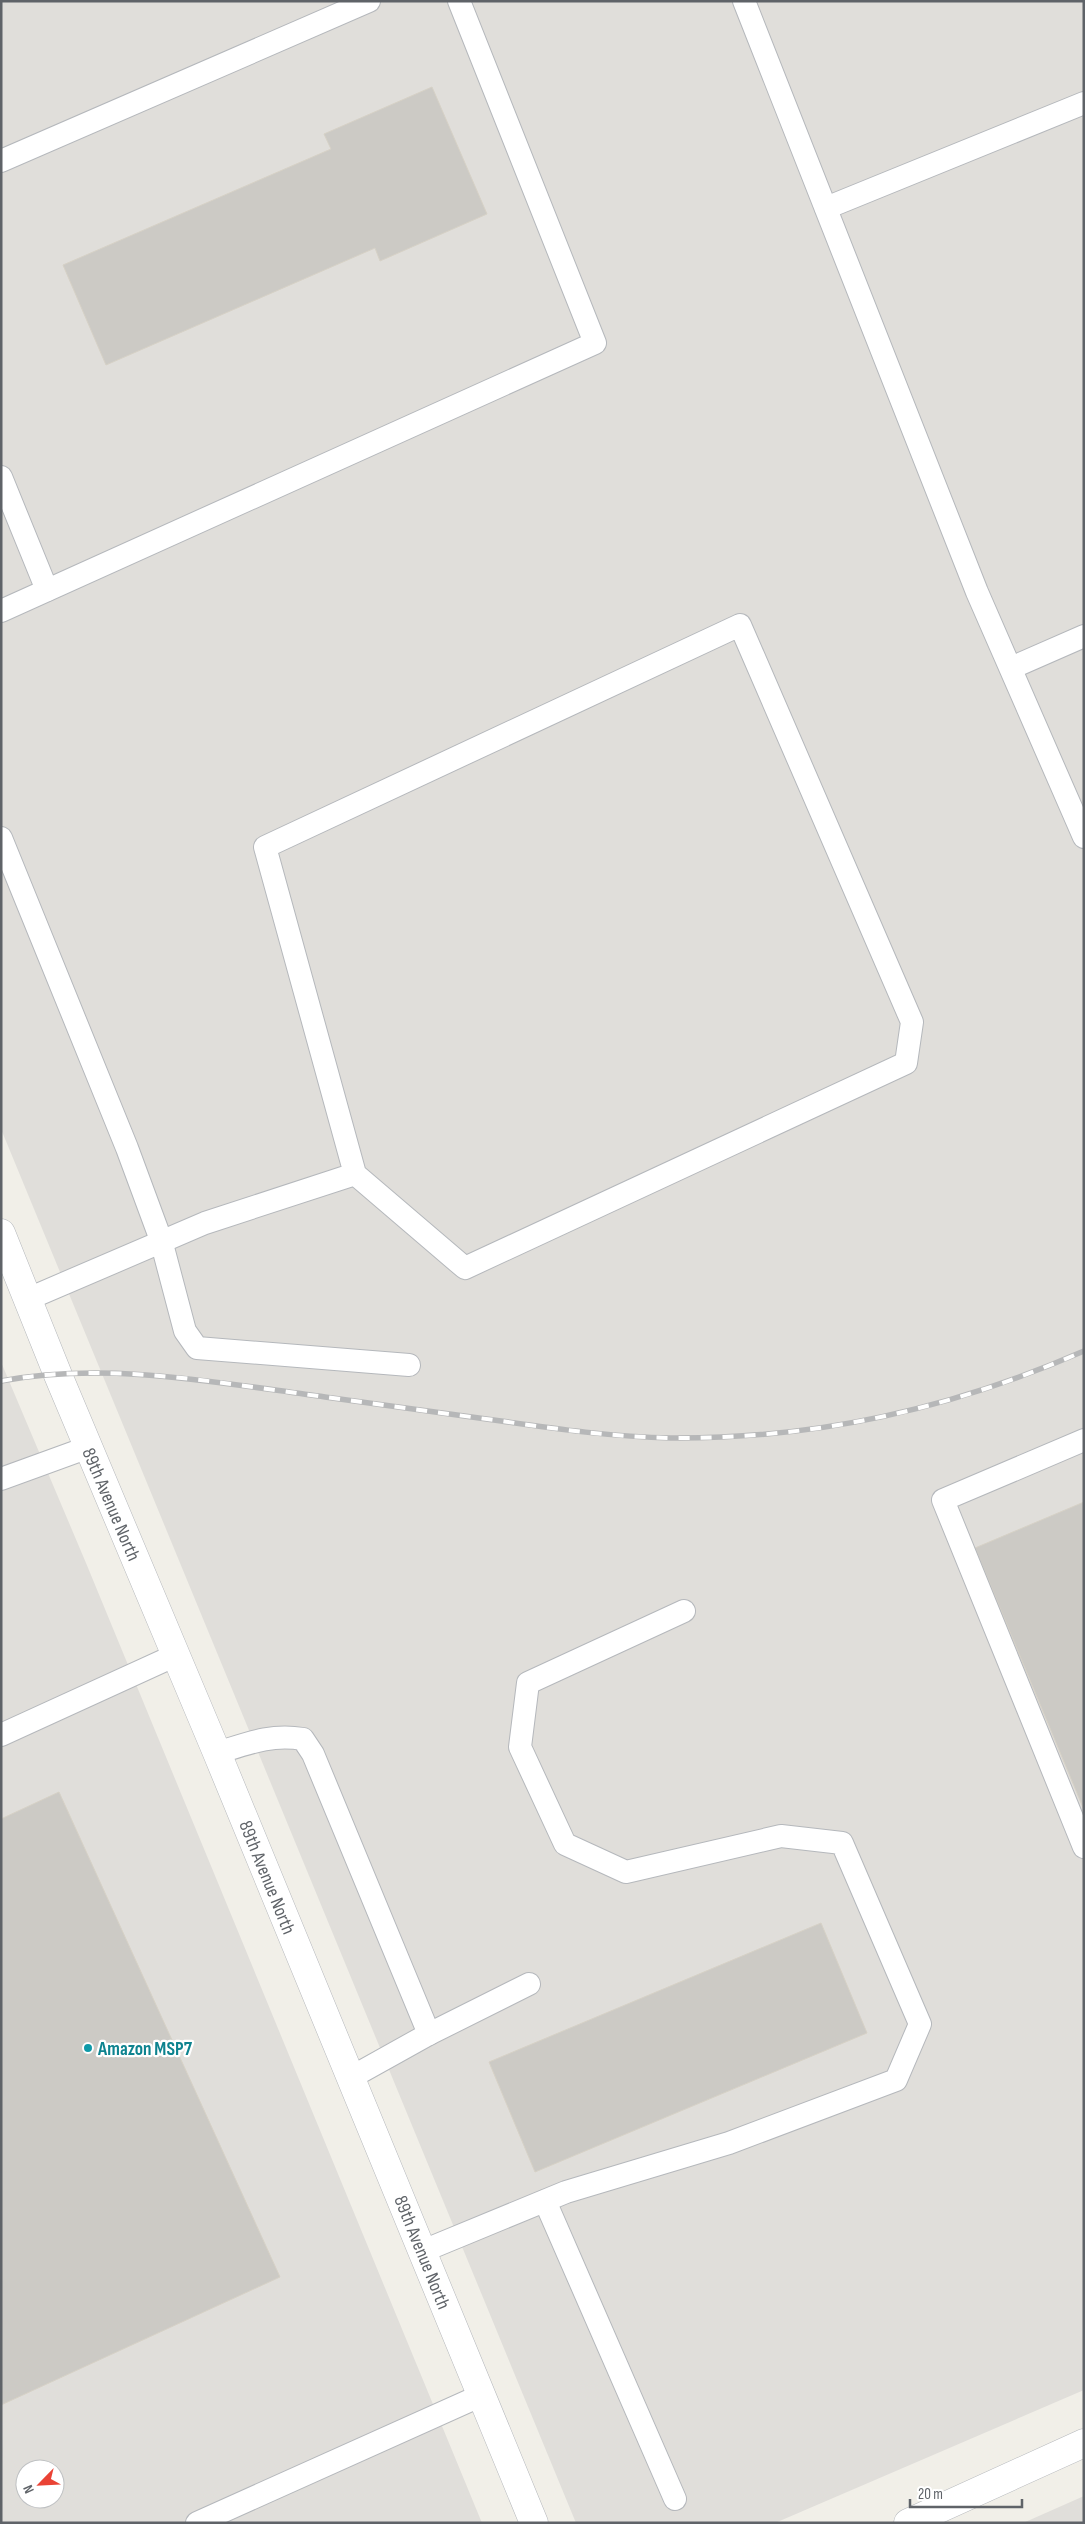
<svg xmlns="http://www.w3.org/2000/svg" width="1085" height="2524" font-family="'Sofia Sans Condensed',sans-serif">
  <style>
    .industrial { fill: #e0deda; fill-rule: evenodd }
    .building { fill: #cccac5; stroke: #d6d1c6 }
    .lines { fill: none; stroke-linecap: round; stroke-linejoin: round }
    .service-casing { stroke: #b5b8bc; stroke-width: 24 }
    .tertiary-casing { stroke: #b5b8bc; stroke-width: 29 }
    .service { stroke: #fff; stroke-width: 22 }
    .tertiary { stroke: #fff; stroke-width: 28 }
    .rail-casing { stroke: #b6b7b8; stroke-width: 5.5 }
    .rail { stroke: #fff; stroke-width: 4; stroke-dasharray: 11; stroke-linecap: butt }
    .culture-dot { fill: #0f9aa8; stroke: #fff; stroke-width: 2 }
    .labels { text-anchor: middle; stroke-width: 4.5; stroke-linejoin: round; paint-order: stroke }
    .street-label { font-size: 19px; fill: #5f6368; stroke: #fff }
    .culture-label { font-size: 19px; font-weight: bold; fill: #0d838f; stroke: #fff; text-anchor: start }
  </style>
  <rect width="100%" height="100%" fill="#f1efe8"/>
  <g class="industrial">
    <path d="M 1,1 L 1084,1 L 1084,2390 L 775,2523 L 576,2523 L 1,1129 Z"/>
    <path d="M 1,1362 L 86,1563 L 482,2523 L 1,2523 ZM 25,2469 L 55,2469 L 55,2499 L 25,2499 Z"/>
    <path d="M 1084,2496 L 1084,2523 L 1023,2523 Z"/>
  </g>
  <g class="building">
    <path d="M 432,87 L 487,214 L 380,261 L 375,248 L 106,365 L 63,265 L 331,149 L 324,134 Z"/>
    <path d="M 1084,1502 L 1084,1810 L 975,1548 Z"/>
    <path d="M 59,1792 L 280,2277 L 1,2405 L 1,1819 Z"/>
    <path d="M 821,1923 L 867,2033 L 535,2172 L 489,2062 Z"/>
  </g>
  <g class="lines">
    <defs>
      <g id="service">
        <path d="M 744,1 L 977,592 L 1084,837"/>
        <path d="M 1,161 L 369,1"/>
        <path d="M 826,208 L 1084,103"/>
        <path d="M 1,477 L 47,590"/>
        <path d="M 1,611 L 595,343 L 459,1"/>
        <path d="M 1011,668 L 1084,636"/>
        <path d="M 1,838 L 127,1148 L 161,1240 L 185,1331 L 197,1348 L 409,1365"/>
        <path d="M 28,1299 L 205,1223 L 355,1174 L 465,1268 L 906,1063 L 912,1022 L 740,625 L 265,847 L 355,1174"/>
        <path d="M 1084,1440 L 943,1500 L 1084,1847"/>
        <path d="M 1,1479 L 89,1447"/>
        <path d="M 1,1735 L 176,1655"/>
        <path d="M 217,1753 C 249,1743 270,1734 303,1739 L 313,1754 L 429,2034"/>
        <path d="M 350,2078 L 429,2034 L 529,1984"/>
        <path d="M 545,2201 L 675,2499"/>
        <path d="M 423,2251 L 566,2192 L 729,2143 L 896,2080 L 920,2024 L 842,1843 L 781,1836 L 626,1872 L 565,1844 L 520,1747 L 528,1683 L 684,1611"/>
        <path d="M 197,2523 L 482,2395"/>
      </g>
      <g id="tertiary">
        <path d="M 1,1233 L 58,1375 L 217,1753 L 534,2523"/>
        <path d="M 908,2523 L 1084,2443"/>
      </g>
    </defs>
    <use href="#service" class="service-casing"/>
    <use href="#tertiary" class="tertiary-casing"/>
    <use href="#service" class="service"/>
    <use href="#tertiary" class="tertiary"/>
    <defs>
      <path id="rail" d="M 1,1381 C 108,1361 219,1383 325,1397 C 384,1405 442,1413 501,1421 C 557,1429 614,1437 671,1438 C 817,1439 951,1409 1084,1351"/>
    </defs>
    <use href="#rail" class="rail-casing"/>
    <use href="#rail" class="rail"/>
  </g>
  <circle class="culture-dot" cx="88" cy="2048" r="5"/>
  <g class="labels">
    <g class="street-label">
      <text transform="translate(112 1504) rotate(67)" y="7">89th Avenue North</text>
      <text transform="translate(268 1877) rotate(68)" y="7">89th Avenue North</text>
      <text transform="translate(423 2252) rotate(68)" y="7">89th Avenue North</text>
    </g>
    <g class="culture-label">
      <text x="98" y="2055">Amazon MSP7</text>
    </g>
  </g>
  <rect width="1085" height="2524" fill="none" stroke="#5f6368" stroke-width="5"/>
  <g transform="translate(40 2484) rotate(246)"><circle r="24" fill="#ffffff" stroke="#bfc1c3"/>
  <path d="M0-4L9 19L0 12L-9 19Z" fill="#ea4335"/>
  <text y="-8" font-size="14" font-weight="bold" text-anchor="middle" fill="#5f6368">N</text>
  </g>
  <path d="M910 2499v8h112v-8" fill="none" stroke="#5f6368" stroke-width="2.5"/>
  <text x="918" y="2499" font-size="15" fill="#5f6368" stroke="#ffffff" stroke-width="4" paint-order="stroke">20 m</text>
</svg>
